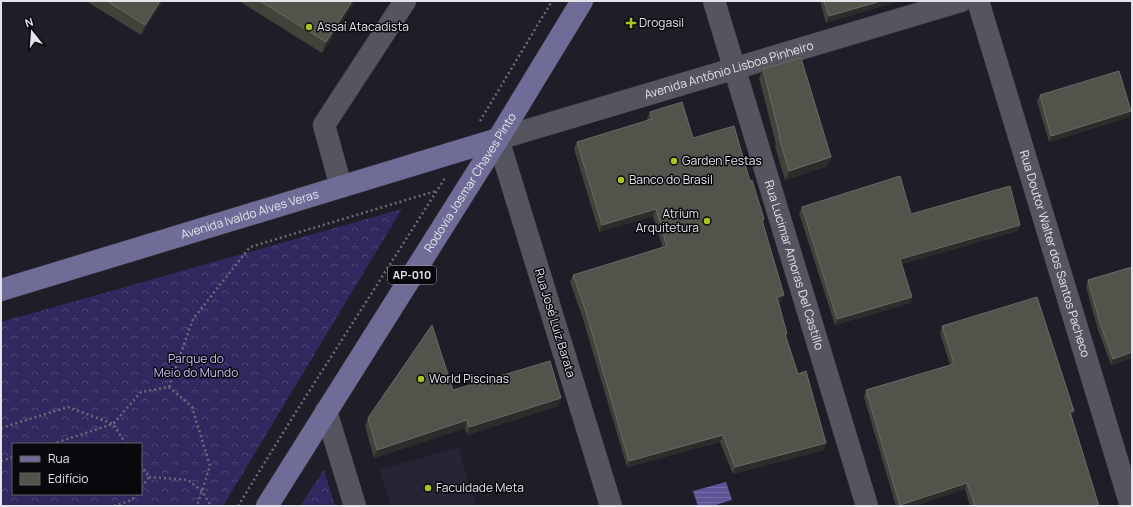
<svg xmlns="http://www.w3.org/2000/svg" width="1133" height="507" font-family="Manrope,sans-serif">
  <style>
    .built { fill: #262535 }
    .forest { fill: url(#forest-crowns); fill-rule: evenodd }
    .water { fill: url(#water-rules) }
    .lines { fill: none; stroke-linecap: round; stroke-linejoin: round }
    .minor-casing { stroke: #393841; stroke-width: 23 }
    .major-casing { stroke: #393841; stroke-width: 23 }
    .path { stroke: #6c6b74; stroke-width: 2.5; stroke-dasharray: 2 3; stroke-linecap: butt }
    .minor { stroke: #555560; stroke-width: 22 }
    .major { stroke: #706c98; stroke-width: 22 }
    .wall { fill: #404339 }
    .shaded-wall { fill: #2c2d2a }
    .building { fill: #52544c; stroke: #686b65 }
    .poi-dot { fill: #a8c71c; stroke: #09090d; stroke-width: 1.5 }
    .labels { text-anchor: middle; stroke-width: 3; stroke-linejoin: round; paint-order: stroke }
    .shield { fill: #09090d; stroke: #a2a2a8; stroke-width: 1 }
    .shield-label { font-size: 11px; font-weight: bold; fill: #e3e3ea }
    .poi-label { font-size: 12px; fill: #e3e3ea; stroke: #09090d; text-anchor: start }
    .street-label { font-size: 12px; fill: #e3e3ea; stroke: #09090d }
    .park-label { font-size: 12px; fill: #c1bdf7; stroke: #09090d }
  </style>
  <defs>
    <pattern id="forest-crowns" width="20" height="18" patternUnits="userSpaceOnUse"><rect width="20" height="18" fill="#322860"/><path d="M2 6a3 3 0 1 1 6 0M12 15a3 3 0 1 1 6 0" fill="none" stroke="#504777"/></pattern>
    <pattern id="water-rules" width="6" height="5" patternUnits="userSpaceOnUse"><rect width="6" height="5" fill="#5e5599"/><path d="M0 2.5h6" fill="none" stroke="#756da7"/></pattern>
  </defs>
  <rect width="100%" height="100%" fill="#1f1e28"/>
  <path class="built" d="M 458,447 L 476,506 L 391,506 L 380,470 Z"/>
  <g class="forest">
    <path d="M 402,209 L 223,506 L 1,506 L 1,322 ZM 13,444 L 141,444 L 141,494 L 13,494 Z"/>
    <path d="M 324,470 L 335,506 L 300,506 Z"/>
  </g>
  <path class="water" d="M 726,482 L 732,500 L 712,506 L 698,506 L 693,491 Z"/>
  <g class="lines">
    <defs>
      <g id="minor">
        <path id="s1" d="M 714,1 L 867,506"/>
        <path id="s2" d="M 978,1 L 1131,506"/>
        <path d="M 341,187 L 324,125 L 405,1"/>
        <path d="M 326,411 L 355,506"/>
        <path id="s3" d="M 611,506 L 498,139 L 961,1"/>
      </g>
      <g id="major">
        <path id="s4" d="M 1,290 L 498,139"/>
        <path id="s5" d="M 267,506 L 498,139 L 582,1"/>
      </g>
    </defs>
    <use href="#minor" class="minor-casing"/>
    <use href="#major" class="major-casing"/>
    <g class="path">
      <path d="M 480,121 L 552,1"/>
      <path d="M 169,387 L 193,319 L 250,247 L 436,191"/>
      <path d="M 1,428 L 68,407 L 113,424 L 126,444"/>
      <path d="M 52,444 L 113,424 L 141,392 L 169,387 L 192,407 L 210,466 L 197,506"/>
      <path d="M 1,461 L 13,457"/>
      <path d="M 141,465 L 149,477 L 141,488"/>
      <path d="M 149,477 L 188,480 L 202,491 L 211,506"/>
      <path d="M 114,506 L 132,500 L 137,494"/>
      <path d="M 238,506 L 294,415 L 445,178"/>
    </g>
    <use href="#minor" class="minor"/>
    <use href="#major" class="major"/>
  </g>
  <g class="wall">
    <path d="M 86,1 L 163,1 L 141,35 Z"/>
    <path d="M 239,1 L 355,1 L 322,53 Z"/>
    <path d="M 820,1 L 896,1 L 895,2 L 826,23 Z"/>
    <path d="M 763,69 L 831,157 L 827,166 L 785,180 L 775,146 L 776,144 L 759,78 Z"/>
    <path d="M 1040,95 L 1129,117 L 1049,142 L 1037,101 Z"/>
    <path d="M 650,112 L 693,138 L 750,181 L 764,219 L 763,223 L 781,302 L 778,302 L 786,336 L 798,374 L 824,450 L 733,474 L 720,442 L 627,467 L 583,319 L 570,282 L 573,275 L 663,248 L 653,216 L 599,232 L 574,149 L 577,142 L 648,121 L 647,119 Z"/>
    <path d="M 802,207 L 911,214 L 1020,225 L 1017,231 L 902,264 L 912,297 L 910,303 L 835,325 L 799,213 Z"/>
    <path d="M 1132,267 L 1132,358 L 1111,365 L 1098,330 L 1086,286 L 1088,280 Z"/>
    <path d="M 942,326 L 1072,417 L 1099,506 L 970,506 L 965,489 L 914,506 L 896,506 L 864,397 L 866,390 L 950,365 L 940,333 Z"/>
    <path d="M 558,406 L 467,435 L 465,428 L 374,458 L 365,426 L 368,418 Z"/>
  </g>
  <g class="shaded-wall">
    <path d="M 160,1 L 163,1 L 141,35 L 145,25 Z"/>
    <path d="M 352,1 L 355,1 L 322,53 L 326,42 Z"/>
    <path d="M 881,1 L 896,1 L 895,2 L 826,23 L 829,16 Z"/>
    <path d="M 1131,111 L 1129,117 L 1049,142 L 1051,136 Z"/>
    <path d="M 831,157 L 827,166 L 785,180 L 789,171 Z"/>
    <path d="M 656,209 L 653,216 L 599,232 L 602,225 Z"/>
    <path d="M 1020,225 L 1017,231 L 898,265 L 900,259 Z"/>
    <path d="M 784,295 L 781,302 L 774,303 L 777,297 Z"/>
    <path d="M 912,297 L 910,303 L 835,325 L 837,319 Z"/>
    <path d="M 1132,352 L 1132,358 L 1111,365 L 1113,359 Z"/>
    <path d="M 561,398 L 558,406 L 467,435 L 469,427 Z"/>
    <path d="M 1074,411 L 1072,417 L 1070,412 Z"/>
    <path d="M 467,420 L 465,428 L 374,458 L 377,450 Z"/>
    <path d="M 723,435 L 720,442 L 627,467 L 629,461 Z"/>
    <path d="M 826,443 L 824,450 L 733,474 L 735,467 Z"/>
    <path d="M 967,483 L 965,489 L 914,506 L 899,506 L 900,505 Z"/>
  </g>
  <g class="building">
    <path d="M 107,1 L 160,1 L 145,25 Z"/>
    <path d="M 260,1 L 352,1 L 326,42 Z"/>
    <path d="M 824,1 L 881,1 L 829,16 Z"/>
    <path d="M 801,58 L 831,157 L 789,171 L 779,137 L 780,137 L 763,69 Z"/>
    <path d="M 1119,71 L 1131,111 L 1051,136 L 1040,95 Z"/>
    <path d="M 682,102 L 693,138 L 734,126 L 750,181 L 752,180 L 764,219 L 762,220 L 784,295 L 777,297 L 787,334 L 785,334 L 798,374 L 806,371 L 826,443 L 735,467 L 723,435 L 629,461 L 586,312 L 573,275 L 667,246 L 656,209 L 602,225 L 577,142 L 652,119 L 650,112 Z"/>
    <path d="M 900,176 L 911,214 L 1010,186 L 1020,225 L 900,259 L 912,297 L 837,319 L 802,207 Z"/>
    <path d="M 1132,267 L 1132,352 L 1113,359 L 1100,323 L 1088,280 Z"/>
    <path d="M 1037,297 L 1074,411 L 1070,412 L 1099,506 L 975,506 L 967,483 L 900,505 L 866,390 L 954,364 L 942,326 Z"/>
    <path d="M 432,325 L 453,390 L 550,361 L 561,398 L 469,427 L 467,420 L 377,450 L 368,418 Z"/>
  </g>
  <g class="poi-dot">
    <path d="M629 17h4v4h4v4h-4v4h-4v-4h-4v-4h4z"/>
    <circle cx="309" cy="27" r="4"/>
    <circle cx="674" cy="161" r="4"/>
    <circle cx="621" cy="180" r="4"/>
    <circle cx="707" cy="221" r="4"/>
    <circle cx="421" cy="379" r="4"/>
    <circle cx="428" cy="488" r="4"/>
  </g>
  <g class="labels">
    <rect class="shield" x="388" y="266" width="48" height="18" rx="3"/>
    <g class="shield-label">
      <text x="412" y="279">AP-010</text>
    </g>
    <g class="poi-label">
      <text x="639" y="27">Drogasil</text>
      <text x="317" y="31">Assaí Atacadista</text>
      <text x="682" y="165">Garden Festas</text>
      <text x="629" y="184">Banco do Brasil</text>
      <text x="699" y="218" text-anchor="end">Atrium<tspan x="699" dy="14">Arquitetura</tspan></text>
      <text x="429" y="383">World Piscinas</text>
      <text x="436" y="492">Faculdade Meta</text>
    </g>
    <g class="street-label">
      <text dy="4" stroke="none"><textPath href="#s3" startOffset="625">Avenida Antônio Lisboa Pinheiro</textPath></text>
      <text dy="4" stroke="none"><textPath href="#s5" startOffset="382">Rodovia Josmar Chaves Pinto</textPath></text>
      <text dy="4" stroke="none"><textPath href="#s4" startOffset="260">Avenida Ivaldo Alves Veras</textPath></text>
      <text dy="4" stroke="none"><textPath href="#s2" startOffset="264">Rua Doutor Walter dos Santos Pacheco</textPath></text>
      <text dy="4" stroke="none"><textPath href="#s1" startOffset="276">Rua Lucimar Amoras Del Castillo</textPath></text>
      <text transform="translate(555 323) rotate(73)" y="4">Rua José Luiz Barata</text>
    </g>
    <g class="park-label">
      <text x="196" y="363">Parque do<tspan x="196" dy="14">Meio do Mundo</tspan></text>
    </g>
  </g>
  <rect width="1133" height="507" fill="none" stroke="#e3e3ea" stroke-width="4"/>
  <rect x="12" y="443" width="130" height="52" fill="#09090d" stroke="#606065"/>
  <rect x="20" y="456" width="20" height="6" fill="#706c98" stroke="#606065"/>
  <text x="48" y="463" font-size="12" fill="#e3e3ea">Rua</text>
  <rect x="20" y="473" width="20" height="12" fill="#52544c" stroke="#606065"/>
  <text x="48" y="483" font-size="12" fill="#e3e3ea">Edifício</text>
  <g transform="translate(32 32) rotate(343)" stroke="#09090d" stroke-width="3" paint-order="stroke">
  <path d="M0-3L7 15L0 10L-7 15Z" fill="#e3e3ea"/>
  <text y="-6" font-size="11" font-weight="bold" text-anchor="middle" fill="#e3e3ea">N</text>
  </g>
</svg>
